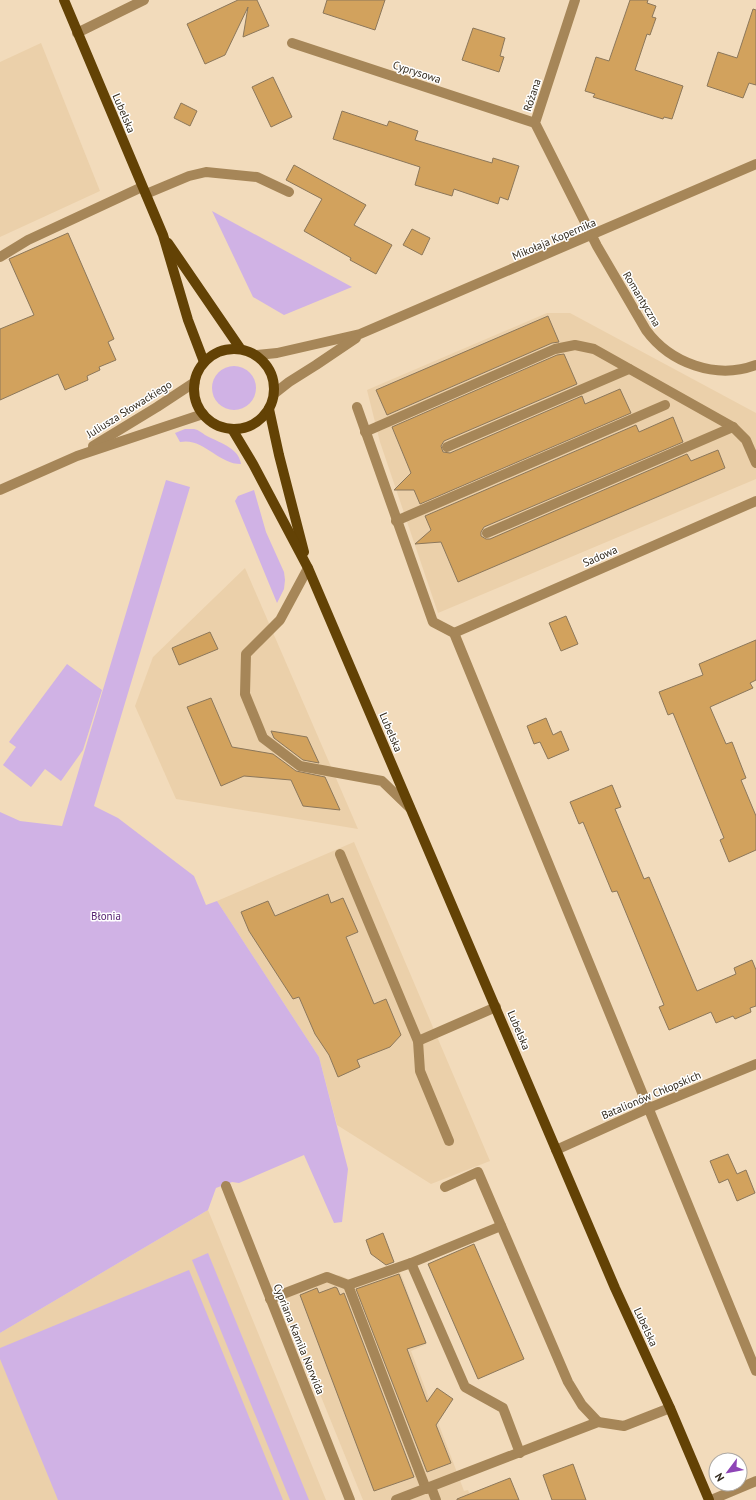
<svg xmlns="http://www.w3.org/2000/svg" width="756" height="1500" font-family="'PT Sans',sans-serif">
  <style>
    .built { fill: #ebd0aa }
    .green { fill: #d0b2e5 }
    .building { fill: #d2a25d; stroke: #8c775a }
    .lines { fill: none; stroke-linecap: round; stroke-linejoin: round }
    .minor { stroke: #a68658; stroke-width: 10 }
    .major { stroke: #634205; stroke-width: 10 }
    .labels { text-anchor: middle; stroke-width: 3; stroke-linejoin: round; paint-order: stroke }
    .street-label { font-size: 11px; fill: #31291c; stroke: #fff }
    .park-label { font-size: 11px; fill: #572472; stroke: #fff }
  </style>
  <rect width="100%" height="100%" fill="#f2dbbb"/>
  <g class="built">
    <path d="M 41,43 L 100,191 L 0,237 L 0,62 Z"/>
    <path d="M 547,313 L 570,313 L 756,413 L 756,479 L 438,613 L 380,442 L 367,390 Z"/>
    <path d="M 245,568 L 358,829 L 176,799 L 135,706 L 153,657 Z"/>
    <path d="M 354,842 L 490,1161 L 431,1184 L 337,1125 L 319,1057 L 217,901 Z"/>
    <path d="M 208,1210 L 326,1500 L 0,1500 L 0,1333 Z"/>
    <path d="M 399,1269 L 427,1344 L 411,1351 L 464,1491 L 468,1490 L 472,1500 L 363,1500 L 281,1298 L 339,1275 L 360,1284 Z"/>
  </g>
  <g class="green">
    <path d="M 212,211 L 352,287 L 284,315 L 253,297 Z"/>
    <circle cx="234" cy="388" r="22"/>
    <path d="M 185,429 C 188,429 191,429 194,429 C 199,430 202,433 205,435 C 217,442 239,447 241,464 C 218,464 203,437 180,442 L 175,433 Z"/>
    <path d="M 166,480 L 190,487 L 94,806 L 118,818 L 194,876 L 206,905 L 217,901 L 319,1057 L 348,1169 L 342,1222 L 334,1223 L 304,1155 L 239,1183 L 232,1182 L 216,1188 L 208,1210 L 0,1333 L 0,812 L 20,821 L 62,826 Z"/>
    <path d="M 254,490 L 266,532 L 284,572 L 285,580 L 284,589 L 277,603 L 235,501 L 238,496 Z"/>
    <path d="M 67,664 L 102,690 L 83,750 L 61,781 L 45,769 L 31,787 L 3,765 L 16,747 L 9,742 Z"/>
    <path d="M 208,1253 L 309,1500 L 290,1500 L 192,1260 Z"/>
    <path d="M 189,1270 L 283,1500 L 58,1500 L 0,1359 L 0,1348 Z"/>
  </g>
  <g class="building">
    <path d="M 238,0 L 257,0 L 269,26 L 243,37 L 248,7 L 225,55 L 205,64 L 187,24 Z"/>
    <path d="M 327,0 L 385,0 L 375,30 L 323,13 Z"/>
    <path d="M 630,0 L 648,0 L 647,3 L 656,6 L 652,17 L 656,18 L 650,35 L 647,34 L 635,70 L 683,86 L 672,119 L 664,117 L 663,119 L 593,97 L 595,94 L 585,91 L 596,57 L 609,61 Z"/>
    <path d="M 753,9 L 756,10 L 756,85 L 749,83 L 743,98 L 707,86 L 718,52 L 737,58 Z"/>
    <path d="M 473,28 L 505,38 L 500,56 L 504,57 L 499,72 L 462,60 Z"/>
    <path d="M 273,77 L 292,117 L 271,127 L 252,87 Z"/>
    <path d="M 181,103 L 197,111 L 190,126 L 174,118 Z"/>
    <path d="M 342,111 L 387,126 L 389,121 L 418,131 L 415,140 L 492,163 L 493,158 L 519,166 L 508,200 L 500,197 L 498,204 L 454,189 L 452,196 L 415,185 L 420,167 L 333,139 Z"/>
    <path d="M 294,165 L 366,205 L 354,225 L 392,245 L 376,274 L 350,260 L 351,258 L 304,231 L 322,199 L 286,180 Z"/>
    <path d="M 412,229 L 430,238 L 422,255 L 403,245 Z"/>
    <path d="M 68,233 L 114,339 L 108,342 L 116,360 L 99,367 L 100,370 L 87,376 L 88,380 L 65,390 L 58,374 L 0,400 L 0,329 L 34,315 L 9,259 Z"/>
    <path d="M 548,316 L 559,342 L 552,343 L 387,415 L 376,390 Z"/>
    <path d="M 564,354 L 577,384 L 444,441 L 441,446 L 443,452 L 450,453 L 582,396 L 585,404 L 620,389 L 631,413 L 420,504 L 414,490 L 394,490 L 411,473 L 392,427 L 557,355 Z"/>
    <path d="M 673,417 L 683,442 L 484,527 L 481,532 L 481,536 L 486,539 L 490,539 L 687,454 L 691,461 L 718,450 L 725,468 L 458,582 L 441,542 L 415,544 L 431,530 L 425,516 L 636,425 L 639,432 Z"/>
    <path d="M 566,616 L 578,644 L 561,651 L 549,623 Z"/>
    <path d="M 210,632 L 218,649 L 179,665 L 172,648 Z"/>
    <path d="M 756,640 L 756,680 L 750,683 L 753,688 L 710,707 L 726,744 L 732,742 L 746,778 L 741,780 L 756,816 L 756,850 L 729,862 L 720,840 L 724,838 L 673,713 L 668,715 L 659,692 L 703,675 L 699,664 Z"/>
    <path d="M 211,698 L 232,747 L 273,754 L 296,771 L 325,777 L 340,810 L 303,806 L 291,780 L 244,776 L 221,786 L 187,707 Z"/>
    <path d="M 546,718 L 553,735 L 561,731 L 569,750 L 548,759 L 540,742 L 534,744 L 527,726 Z"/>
    <path d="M 271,731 L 307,737 L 319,763 L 303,760 L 274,738 Z"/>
    <path d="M 612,785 L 621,807 L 615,809 L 644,879 L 649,877 L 697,991 L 736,974 L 734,968 L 752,960 L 756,970 L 756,1006 L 750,1008 L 751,1012 L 735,1019 L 733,1016 L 716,1023 L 711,1012 L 669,1030 L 659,1007 L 664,1005 L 617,891 L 612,892 L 583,822 L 579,824 L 570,802 Z"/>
    <path d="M 328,894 L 331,903 L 343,898 L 358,932 L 346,937 L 374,1004 L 386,999 L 401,1035 L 390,1047 L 357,1060 L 360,1067 L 338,1077 L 329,1055 L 315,1034 L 299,997 L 293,999 L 249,931 L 241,912 L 268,901 L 275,916 Z"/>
    <path d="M 728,1154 L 737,1174 L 746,1170 L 755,1193 L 737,1201 L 728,1179 L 719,1183 L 710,1161 Z"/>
    <path d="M 383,1233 L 394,1262 L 386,1265 L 371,1254 L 366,1240 Z"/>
    <path d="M 474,1244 L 524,1359 L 478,1379 L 428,1264 Z"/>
    <path d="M 399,1274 L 426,1343 L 407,1349 L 427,1402 L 437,1388 L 453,1399 L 436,1425 L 451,1463 L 427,1472 L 356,1289 Z"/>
    <path d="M 335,1287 L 337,1288 L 340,1295 L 344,1293 L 414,1477 L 374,1491 L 300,1295 L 317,1288 L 319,1293 Z"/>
    <path d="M 573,1464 L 586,1500 L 552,1500 L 543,1475 Z"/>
    <path d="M 510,1478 L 519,1500 L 457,1500 L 457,1499 Z"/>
  </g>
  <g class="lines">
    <g class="minor">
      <path d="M 575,0 L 535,123 L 597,246 L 646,330 C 670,363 716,380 756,365"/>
      <path d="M 77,33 L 144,0"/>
      <path d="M 292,43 L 535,123"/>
      <path d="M 146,194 L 189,176 L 206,172 L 257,177 L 289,192"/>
      <path d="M 0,257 L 28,240 L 142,187"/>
      <path d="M 257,355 L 277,353 L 360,334 L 756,164"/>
      <path d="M 275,393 L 289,382 L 316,365 L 356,338"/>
      <path d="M 357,407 L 433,622 L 454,633 L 756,1371"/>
      <path d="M 365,432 L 555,349 L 575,345 L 594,349 L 733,427 L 746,440 L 756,463"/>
      <path d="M 93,446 L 157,407 L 195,382"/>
      <path d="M 447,447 L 629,369"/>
      <path d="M 0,490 L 77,456 L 203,414"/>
      <path d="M 396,521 L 665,405"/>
      <path d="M 487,533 L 733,427"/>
      <path d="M 308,568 L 280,620 L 246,654 L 245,694 L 263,738 L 300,766 L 382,781 L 410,808"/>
      <path d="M 454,633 L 756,501"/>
      <path d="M 340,854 L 418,1041 L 420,1071 L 449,1141"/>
      <path d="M 418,1041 L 496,1007"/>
      <path d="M 556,1150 L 649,1108 L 756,1064"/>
      <path d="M 226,1186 L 350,1500"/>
      <path d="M 445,1187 L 478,1172 L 568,1382 L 582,1405 L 598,1422"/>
      <path d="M 411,1263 L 465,1387 L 503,1408 L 520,1453"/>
      <path d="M 348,1285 L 426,1489"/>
      <path d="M 270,1299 L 327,1277 L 348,1285 L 411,1263 L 501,1226"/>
      <path d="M 431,1487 L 436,1500"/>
      <path d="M 396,1500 L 598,1422 L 624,1426 L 670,1408"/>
      <path d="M 711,1500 L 756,1481"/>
    </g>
    <g class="major">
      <path d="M 64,0 L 163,235 L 188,320 L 204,362"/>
      <path d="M 168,243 L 240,348"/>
      <circle cx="234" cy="389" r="40"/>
      <path d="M 269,409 L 279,455 L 304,552"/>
      <path d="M 232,429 L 253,464 L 308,568 L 615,1288 L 670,1408 L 709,1500"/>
    </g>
  </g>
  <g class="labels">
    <g class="street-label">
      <text transform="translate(417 72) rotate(18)" y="4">Cyprysowa</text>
      <text transform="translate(532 95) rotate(-72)" y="4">Różana</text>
      <text transform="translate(124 113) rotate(67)" y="4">Lubelska</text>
      <text transform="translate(554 239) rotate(-23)" y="4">Mikołaja Kopernika</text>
      <text transform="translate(642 299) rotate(59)" y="4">Romantyczna</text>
      <text transform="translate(129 409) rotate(-32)" y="4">Juliusza Słowackiego</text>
      <text transform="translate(600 556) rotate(-24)" y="4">Sadowa</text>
      <text transform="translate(391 732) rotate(67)" y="4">Lubelska</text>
      <text transform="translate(519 1030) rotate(67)" y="4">Lubelska</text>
      <text transform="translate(651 1095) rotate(-23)" y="4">Batalionów Chłopskich</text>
      <text transform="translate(646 1327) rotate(65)" y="4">Lubelska</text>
      <text transform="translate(299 1339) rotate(68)" y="4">Cypriana Kamila Norwida</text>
    </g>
    <g class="park-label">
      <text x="106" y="920">Błonia</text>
    </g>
  </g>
  <g transform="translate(728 1472) rotate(238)"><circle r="19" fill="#ffffff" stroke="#ada9a4"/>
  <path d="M0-3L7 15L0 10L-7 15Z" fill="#8e44b6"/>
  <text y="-6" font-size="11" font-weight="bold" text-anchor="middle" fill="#31291c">N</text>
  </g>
</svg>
